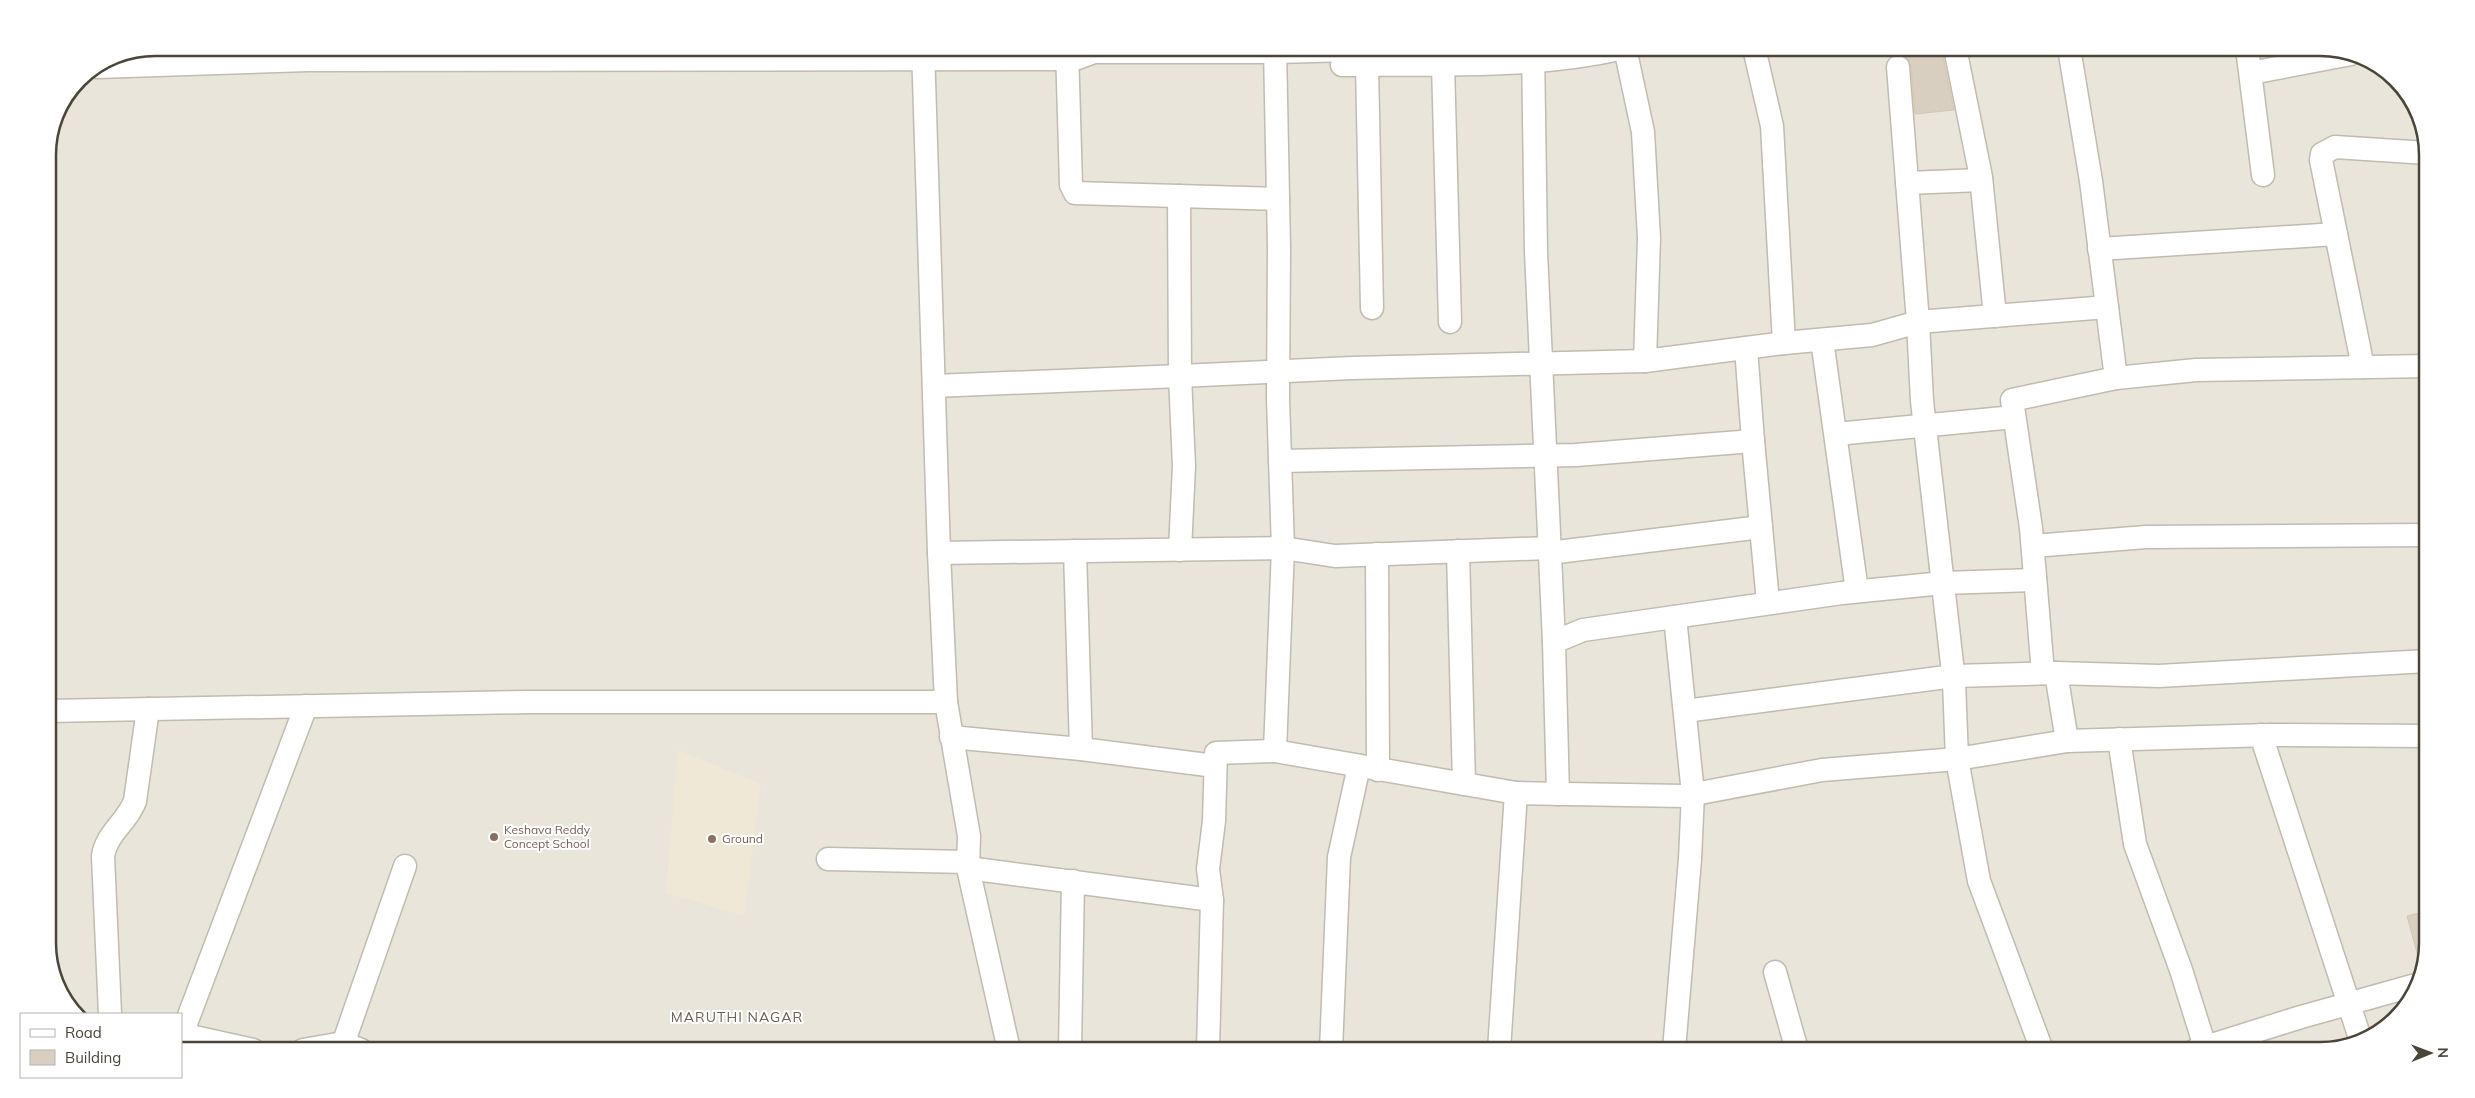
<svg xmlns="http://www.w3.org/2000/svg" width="2475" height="1098" font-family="Mulish,sans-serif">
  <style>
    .residential { fill: #eae5da }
    .education { fill: #efe8d6 }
    .building { fill: #d8cfc1; stroke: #d3c7b4 }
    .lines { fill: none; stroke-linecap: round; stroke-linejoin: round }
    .street-casing { stroke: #c2bbae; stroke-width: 25 }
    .street { stroke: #fff; stroke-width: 22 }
    .education-dot { fill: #8d6e63; stroke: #fff; stroke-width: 2 }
    .labels { text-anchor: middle; stroke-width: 4; stroke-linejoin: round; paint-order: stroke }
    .education-label { font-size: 12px; fill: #785e54; stroke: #fff; text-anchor: start }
    .neighbourhood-label { font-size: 14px; letter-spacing: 1px; fill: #6e6250; stroke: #fff }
    .rim { fill: none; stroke: #4b4439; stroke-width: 2.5 }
  </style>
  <rect width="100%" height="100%" fill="#f6f3ec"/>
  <path class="residential" d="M 155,48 L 2320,48 L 2361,56 L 2405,90 L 2427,148 L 2427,943 L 2419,984 L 2380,1032 L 2320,1050 L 181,1050 L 181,1014 L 77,1014 L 70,1008 L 48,951 L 48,148 L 58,108 L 79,79 L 114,56 Z"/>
  <path class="education" d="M 678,750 L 761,784 L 744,916 L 666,893 Z"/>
  <g class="building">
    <path d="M 1942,52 L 1954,110 L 1915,114 L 1911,66 L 1906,57 Z"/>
    <path d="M 2427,911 L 2428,943 L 2422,971 L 2407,916 Z"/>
  </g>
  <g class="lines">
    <defs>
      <g id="street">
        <path d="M 923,48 L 939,553 L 946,702 L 969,836 L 968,868 L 1009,1050"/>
        <path d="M 1067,48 L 1071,185 L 1075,193 L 1278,199"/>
        <path d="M 1275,48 L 1279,248 L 1278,399 L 1283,548 L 1275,751 L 1516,793 L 1499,1050"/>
        <path d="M 1533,48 L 1536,252 L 1554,642 L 1583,630 L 1842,593 L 1943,583 L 2035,580"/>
        <path d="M 1625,48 L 1643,132 L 1649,238 L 1645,361 L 1784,343 L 1772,126 L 1754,48"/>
        <path d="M 1955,48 L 1981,177 L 1995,316"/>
        <path d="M 2247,48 L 2263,175"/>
        <path d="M 1443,64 L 1450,322"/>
        <path d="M 1342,65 C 1436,64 1532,69 1624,48"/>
        <path d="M 1367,65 L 1372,308"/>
        <path d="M 97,67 L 308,60 L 1068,59 L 1078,58 L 1094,52 L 1276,52 L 1426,48"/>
        <path d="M 1898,67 L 1918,322 L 2107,307"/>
        <path d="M 2251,73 L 2351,54"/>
        <path d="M 1907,183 L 1981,180"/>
        <path d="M 2099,249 L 2336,234"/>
        <path d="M 1822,340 L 1857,591"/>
        <path d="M 1784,343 L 1872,335 L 1918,322 L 1922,401 L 1954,681 L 1957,759 L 1979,881 L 2042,1050"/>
        <path d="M 2363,367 L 2321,160 L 2322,154 L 2335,147 L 2427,153"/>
        <path d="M 2116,378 L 2196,370 L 2427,366"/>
        <path d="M 934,386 L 1180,376 L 1179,196"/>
        <path d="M 1836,434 L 2014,417"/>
        <path d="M 1753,441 L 1768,602"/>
        <path d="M 1280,461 L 1576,455 L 1753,441 L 1746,348"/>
        <path d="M 2033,546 L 2146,537 L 2427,535"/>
        <path d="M 1180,550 L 1184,466 L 1180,376 L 1352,368 L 1645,361"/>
        <path d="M 1075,551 L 1081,749"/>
        <path d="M 1458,551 L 1464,784"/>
        <path d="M 939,553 L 1283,548 L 1335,556 L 1549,548"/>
        <path d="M 1549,553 L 1761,527"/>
        <path d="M 1377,554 L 1378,770"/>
        <path d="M 1554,642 L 1558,794"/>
        <path d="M 2043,673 L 2031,528 L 2012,400 L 2116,378 L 2091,181 L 2069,48"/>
        <path d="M 48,711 L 528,702 L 946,702"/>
        <path d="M 1685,711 L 1954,676 L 2056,673"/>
        <path d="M 2261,735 L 2360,1038"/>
        <path d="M 951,737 L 1081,749 L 1215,766"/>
        <path d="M 2119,739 L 2135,844 L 2181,970 L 2206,1050"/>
        <path d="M 2067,741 L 2270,735 L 2427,736"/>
        <path d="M 1516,793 L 1684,796 L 1822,770 L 1957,759 L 2067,741 L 2056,673 L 2159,676 L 2427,661"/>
        <path d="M 828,859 L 968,862"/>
        <path d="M 968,868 L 1212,900"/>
        <path d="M 1775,972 L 1797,1050"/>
        <path d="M 110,1014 L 103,856 C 106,834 128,821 135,801 L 148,709"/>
        <path d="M 181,1034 L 253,1050"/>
        <path d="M 182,1034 L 306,706"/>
        <path d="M 303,1050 L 343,1043 L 361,1050"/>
        <path d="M 341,1050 L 405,866"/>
        <path d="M 1070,1050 L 1073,881"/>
        <path d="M 1208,1050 L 1212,900 L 1208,869 L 1214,821 L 1216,753 L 1275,751"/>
        <path d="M 1331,1050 L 1339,857 L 1359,766"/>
        <path d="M 1674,1050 L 1690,859 L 1693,794 L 1675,617"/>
        <path d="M 2196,1050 L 2301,1017 L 2419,984"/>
      </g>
    </defs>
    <use href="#street" class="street-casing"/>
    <use href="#street" class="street"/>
  </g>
  <g class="education-dot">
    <circle cx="494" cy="837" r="5"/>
    <circle cx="712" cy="839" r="5"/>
  </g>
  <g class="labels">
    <g class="education-label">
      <text x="504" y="834">Keshava Reddy<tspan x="504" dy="14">Concept School</tspan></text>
      <text x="722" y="843">Ground</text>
    </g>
    <g class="neighbourhood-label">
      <text x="737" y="1022">MARUTHI NAGAR</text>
    </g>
  </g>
  <path d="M0 0H2475V1098H0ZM155 56H2320A99 99 0 0 1 2419 155V943A99 99 0 0 1 2320 1042H155A99 99 0 0 1 56 943V155A99 99 0 0 1 155 56Z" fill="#fff" fill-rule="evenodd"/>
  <path class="rim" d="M155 56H2320A99 99 0 0 1 2419 155V943A99 99 0 0 1 2320 1042H155A99 99 0 0 1 56 943V155A99 99 0 0 1 155 56Z"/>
  <rect x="20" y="1013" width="162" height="65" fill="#ffffff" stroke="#b7b4b0"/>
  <rect x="30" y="1029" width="25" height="8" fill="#ffffff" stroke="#b7b4b0"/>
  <text x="65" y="1038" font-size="15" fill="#4b4439">Road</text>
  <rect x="30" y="1050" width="25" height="15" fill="#d8cfc1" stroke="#b7b4b0"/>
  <text x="65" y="1063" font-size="15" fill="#4b4439">Building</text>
  <g transform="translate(2430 1053) rotate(89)" stroke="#ffffff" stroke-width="4" paint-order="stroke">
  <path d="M0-4L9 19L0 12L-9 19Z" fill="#4b4439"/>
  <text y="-8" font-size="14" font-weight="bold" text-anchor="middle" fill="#4b4439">N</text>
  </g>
</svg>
